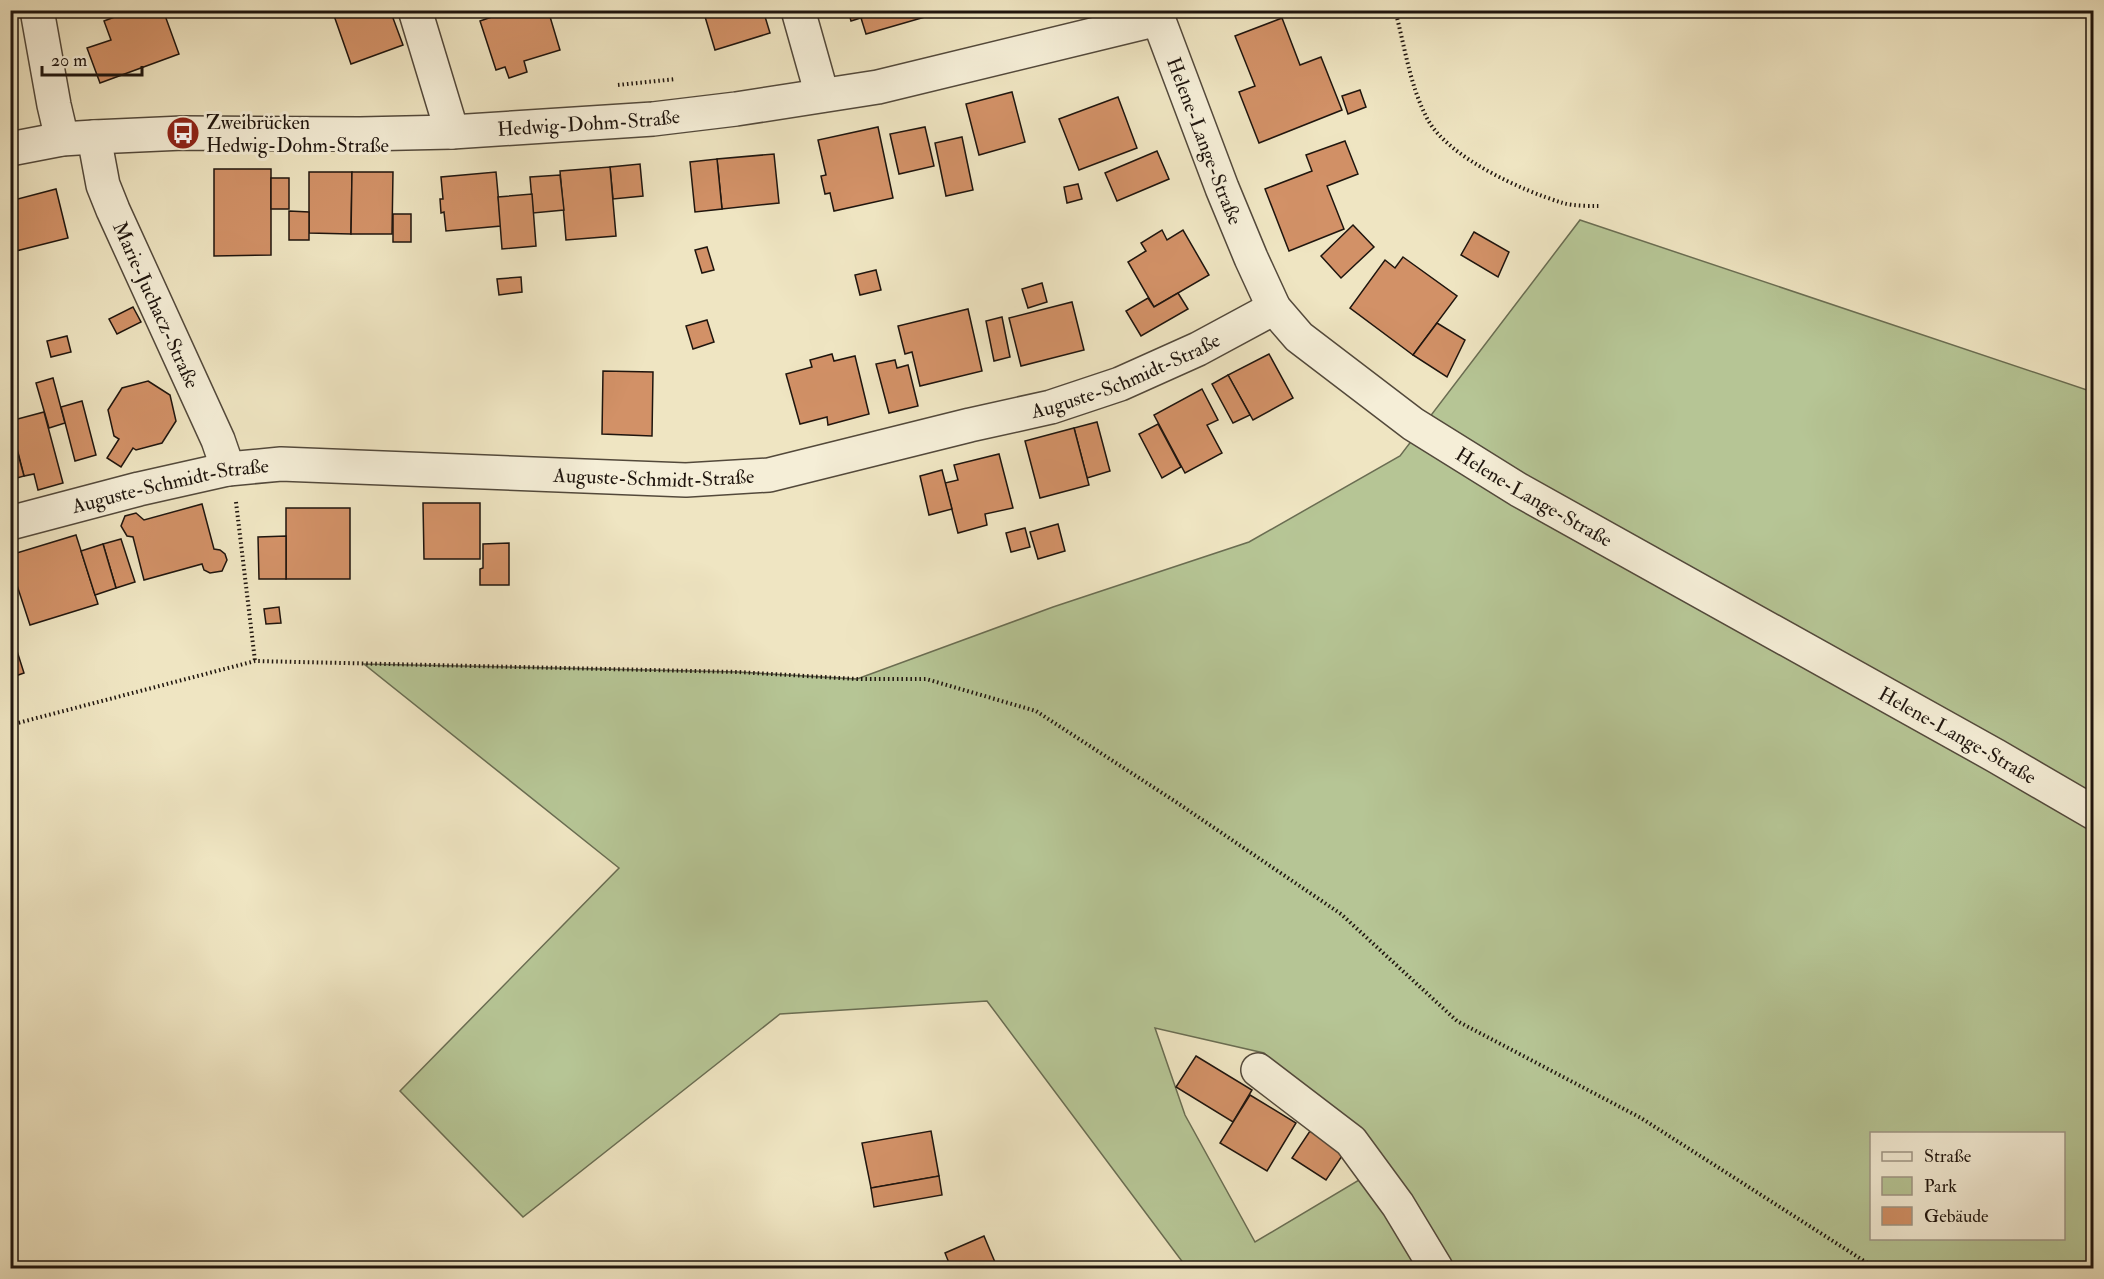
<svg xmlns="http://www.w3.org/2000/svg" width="2104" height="1279" font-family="'IM FELL Double Pica',serif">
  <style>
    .green { fill: #b6c595; stroke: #6a6d52; stroke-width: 1.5; fill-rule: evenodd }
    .building { fill: #d29167; stroke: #1f150e; stroke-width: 1.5 }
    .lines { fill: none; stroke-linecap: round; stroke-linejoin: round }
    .minor-casing { stroke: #53493b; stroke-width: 36 }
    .path { stroke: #1f150e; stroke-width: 4; stroke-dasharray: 1.5 3; stroke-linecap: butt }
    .minor { stroke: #f5eed7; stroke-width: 33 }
    .labels { text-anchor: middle; stroke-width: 6; stroke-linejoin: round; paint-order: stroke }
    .poi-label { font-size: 20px; fill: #1f150e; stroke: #f5eed7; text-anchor: start }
    .street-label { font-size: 20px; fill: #1f150e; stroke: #f5eed7 }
  </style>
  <rect width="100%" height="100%" fill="#efe5c2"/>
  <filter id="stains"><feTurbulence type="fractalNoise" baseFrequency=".00333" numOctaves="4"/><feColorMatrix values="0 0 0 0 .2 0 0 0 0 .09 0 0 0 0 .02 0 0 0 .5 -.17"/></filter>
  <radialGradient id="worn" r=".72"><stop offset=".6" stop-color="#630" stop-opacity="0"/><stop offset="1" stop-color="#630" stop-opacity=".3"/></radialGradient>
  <path class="green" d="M 1580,220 L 2093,392 L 2093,1268 L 1447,1268 L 1385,1163 L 1264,1053 L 1155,1028 L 1185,1115 L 1255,1242 L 1364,1177 L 1424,1268 L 1187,1268 L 987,1001 L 780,1014 L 523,1217 L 400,1091 L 619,868 L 364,664 L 738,672 L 857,679 L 1053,607 L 1249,542 L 1400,456 ZM 1872,1134 L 2064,1134 L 2064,1238 L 1872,1238 Z"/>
  <g class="building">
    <path d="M 133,10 L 163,10 L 179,54 L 100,83 L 87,48 L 111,40 L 104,21 Z"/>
    <path d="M 332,10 L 390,10 L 403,45 L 351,64 Z"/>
    <path d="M 512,10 L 548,10 L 560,50 L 524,61 L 527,72 L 509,78 L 505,67 L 496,70 L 480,21 Z"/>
    <path d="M 703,10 L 763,10 L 770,33 L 715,50 Z"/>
    <path d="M 848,10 L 886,10 L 851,21 Z"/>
    <path d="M 886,10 L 923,10 L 925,17 L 866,34 L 861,18 Z"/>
    <path d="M 1282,18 L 1300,65 L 1321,57 L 1342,110 L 1259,143 L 1239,92 L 1255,86 L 1235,36 Z"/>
    <path d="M 1360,90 L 1366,107 L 1348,114 L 1342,96 Z"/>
    <path d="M 1012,92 L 1025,142 L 979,155 L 966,104 Z"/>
    <path d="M 1118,97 L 1137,148 L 1079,170 L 1059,119 Z"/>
    <path d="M 878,127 L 893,198 L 834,211 L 830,193 L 825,194 L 821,176 L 826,175 L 818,140 Z"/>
    <path d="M 925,127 L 934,166 L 899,174 L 890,134 Z"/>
    <path d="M 962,137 L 973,190 L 946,196 L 935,143 Z"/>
    <path d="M 1345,141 L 1358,174 L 1327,186 L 1344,229 L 1289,251 L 1265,189 L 1312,171 L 1306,155 Z"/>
    <path d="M 1157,151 L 1169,179 L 1117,201 L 1105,173 Z"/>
    <path d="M 774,154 L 779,203 L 722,209 L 717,159 Z"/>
    <path d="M 717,159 L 722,209 L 695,212 L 690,162 Z"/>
    <path d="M 640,164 L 643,196 L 613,199 L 610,167 Z"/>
    <path d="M 610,167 L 616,236 L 566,240 L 560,171 Z"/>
    <path d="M 214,169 L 271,169 L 271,255 L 214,256 Z"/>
    <path d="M 309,172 L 352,172 L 351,234 L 309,233 Z"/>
    <path d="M 352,172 L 393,172 L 392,234 L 351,234 Z"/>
    <path d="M 496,172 L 501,226 L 446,231 L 444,212 L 441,213 L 440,199 L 443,199 L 441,177 Z"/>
    <path d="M 560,175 L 564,210 L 533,213 L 530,177 Z"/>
    <rect x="271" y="178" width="18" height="31"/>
    <path d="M 1078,184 L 1082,199 L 1067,203 L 1064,187 Z"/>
    <path d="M 56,189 L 68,238 L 16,251 L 10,228 L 10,201 Z"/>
    <path d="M 532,194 L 536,246 L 502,249 L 498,197 Z"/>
    <path d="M 289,211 L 309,212 L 309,240 L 289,240 Z"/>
    <rect x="393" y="214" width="18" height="28"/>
    <path d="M 1353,225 L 1374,247 L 1341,278 L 1321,256 Z"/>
    <path d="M 1162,230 L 1167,240 L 1183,230 L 1209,275 L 1154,307 L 1128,262 L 1146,251 L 1141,243 Z"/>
    <path d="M 1474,232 L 1509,252 L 1498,277 L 1461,255 Z"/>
    <path d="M 707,247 L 714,270 L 702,273 L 695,250 Z"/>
    <path d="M 1403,257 L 1457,296 L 1413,355 L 1350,308 L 1385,260 L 1395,268 Z"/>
    <path d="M 876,270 L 881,290 L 860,295 L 855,275 Z"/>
    <path d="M 521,277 L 522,292 L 499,295 L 497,279 Z"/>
    <path d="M 1042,283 L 1047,302 L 1028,308 L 1022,289 Z"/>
    <path d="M 1178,293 L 1188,309 L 1141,336 L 1126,311 L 1148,298 L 1154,307 Z"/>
    <path d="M 1072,302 L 1084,350 L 1021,366 L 1009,318 Z"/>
    <path d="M 133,307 L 141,322 L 117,334 L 109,319 Z"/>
    <path d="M 968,309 L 982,371 L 920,386 L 912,352 L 905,354 L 898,326 Z"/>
    <path d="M 1002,317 L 1010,357 L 994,361 L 986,321 Z"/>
    <path d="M 707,320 L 714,342 L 693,349 L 686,326 Z"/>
    <path d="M 1437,323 L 1465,340 L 1447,377 L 1413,355 Z"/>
    <path d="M 67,336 L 71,352 L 51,357 L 47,341 Z"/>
    <path d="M 832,354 L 834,361 L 855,356 L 869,414 L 828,425 L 827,417 L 800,424 L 786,374 L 812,367 L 810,360 Z"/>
    <path d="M 1269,354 L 1293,398 L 1253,420 L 1228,375 Z"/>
    <path d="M 895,360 L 897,368 L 908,365 L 918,406 L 889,413 L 876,364 Z"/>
    <path d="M 603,371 L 653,372 L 652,436 L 602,434 Z"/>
    <path d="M 1228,375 L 1250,415 L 1233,423 L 1212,384 Z"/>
    <path d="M 53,378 L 65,423 L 49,428 L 36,383 Z"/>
    <path d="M 148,381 L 170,395 L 176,421 L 162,443 L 136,450 L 133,448 L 121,467 L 107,458 L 119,439 L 114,436 L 108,410 L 122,388 Z"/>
    <path d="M 1202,389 L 1218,420 L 1207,425 L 1222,453 L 1185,473 L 1154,415 Z"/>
    <path d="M 82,401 L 96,455 L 75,461 L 61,407 Z"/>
    <path d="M 44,412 L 63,483 L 38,490 L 34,474 L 24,476 L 10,421 Z"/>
    <path d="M 1097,422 L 1110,471 L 1087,478 L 1074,428 Z"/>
    <path d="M 1158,424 L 1181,467 L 1162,478 L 1139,434 Z"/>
    <path d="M 10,425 L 24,476 L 10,480 Z"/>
    <path d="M 1074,428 L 1089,485 L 1040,498 L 1025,441 Z"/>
    <path d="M 999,454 L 1013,508 L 985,514 L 987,525 L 958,533 L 945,483 L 958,480 L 954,465 Z"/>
    <path d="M 942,470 L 952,509 L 929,515 L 920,476 Z"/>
    <path d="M 423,503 L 480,503 L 480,559 L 424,559 Z"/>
    <path d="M 202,504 L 214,549 L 220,550 L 225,554 L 227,560 L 222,571 L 210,573 L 204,570 L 202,564 L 144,580 L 133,537 L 127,536 L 121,526 L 125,516 L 136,513 L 144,520 Z"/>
    <rect x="286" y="508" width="64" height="71"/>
    <path d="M 1058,524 L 1065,551 L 1038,559 L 1030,532 Z"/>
    <path d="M 1025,528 L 1030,547 L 1011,552 L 1006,533 Z"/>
    <path d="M 76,535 L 98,604 L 30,625 L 10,564 L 10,555 Z"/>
    <path d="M 286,536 L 286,579 L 259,579 L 258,537 Z"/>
    <path d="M 121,539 L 135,582 L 116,588 L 103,544 Z"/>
    <path d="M 509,543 L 509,585 L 480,585 L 480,569 L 483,568 L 483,544 Z"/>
    <path d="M 103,544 L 116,588 L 95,595 L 81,551 Z"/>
    <path d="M 279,607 L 281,623 L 266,624 L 264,609 Z"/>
    <path d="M 17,651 L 24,673 L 10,678 L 10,653 Z"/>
    <path d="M 1196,1056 L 1252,1090 L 1233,1122 L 1176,1087 Z"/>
    <path d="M 1250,1095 L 1296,1123 L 1267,1171 L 1220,1143 Z"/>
    <path d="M 931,1131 L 939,1176 L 871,1188 L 862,1143 Z"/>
    <path d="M 1310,1131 L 1344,1153 L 1326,1180 L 1292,1158 Z"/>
    <path d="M 939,1176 L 942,1195 L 874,1207 L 871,1188 Z"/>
    <path d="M 984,1236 L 997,1267 L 993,1268 L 951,1268 L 945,1253 Z"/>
  </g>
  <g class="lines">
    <defs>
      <g id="minor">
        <path d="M 37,10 L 54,105 L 62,139"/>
        <path d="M 415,10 L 452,132"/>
        <path d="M 798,10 L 822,95"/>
        <path id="s1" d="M 1155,10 L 1222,188 L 1251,258 L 1274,308 L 1299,337 L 1413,424 L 1519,490 L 1996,756 L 2094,813"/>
        <path id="s2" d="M 94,137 L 103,185 L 113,210 L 218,440 L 228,469"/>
        <path id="s3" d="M 10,149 L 62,139 L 94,137 L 183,133 L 360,134 L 452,132 L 653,119 L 736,109 L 878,87 L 1158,19"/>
        <path id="s4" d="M 10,523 L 139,489 L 228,469 L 281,464 L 686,480 L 769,475 L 970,425 L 1051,407 L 1120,384 L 1198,349 L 1274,308"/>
        <path d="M 1258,1070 L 1351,1141 L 1398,1205 L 1436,1268"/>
      </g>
    </defs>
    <use href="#minor" class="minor-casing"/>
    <g class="path">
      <path d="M 1395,10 C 1405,47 1410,87 1428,120 C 1449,158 1523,191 1563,203 C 1574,206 1588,206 1599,206"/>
      <path d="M 618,85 L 676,79"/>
      <path d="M 236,502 L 255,661"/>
      <path d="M 10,725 L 255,661 L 738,672 L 857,679 L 926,679 L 1036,711 L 1176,802 L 1341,914 L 1457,1021 L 1641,1118 L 1875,1268"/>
    </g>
    <use href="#minor" class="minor"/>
  </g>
  <defs>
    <symbol id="bus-disc" viewBox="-11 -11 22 22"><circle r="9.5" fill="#8f2418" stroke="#f5eed7"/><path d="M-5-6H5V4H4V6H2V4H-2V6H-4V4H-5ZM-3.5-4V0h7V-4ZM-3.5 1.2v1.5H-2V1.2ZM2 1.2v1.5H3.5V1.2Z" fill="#fff"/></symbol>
  </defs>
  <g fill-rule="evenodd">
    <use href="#bus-disc" x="164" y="114" width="38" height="38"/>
  </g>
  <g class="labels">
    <g class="poi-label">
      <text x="206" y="129">Zweibrücken<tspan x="206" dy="23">Hedwig-Dohm-Straße</tspan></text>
    </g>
    <g class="street-label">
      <text dy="7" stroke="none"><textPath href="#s3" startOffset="580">Hedwig-Dohm-Straße</textPath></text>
      <text dy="7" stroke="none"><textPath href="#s1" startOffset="140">Helene-Lange-Straße</textPath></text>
      <text dy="7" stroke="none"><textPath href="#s2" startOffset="180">Marie-Juchacz-Straße</textPath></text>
      <text dy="7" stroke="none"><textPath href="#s4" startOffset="1137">Auguste-Schmidt-Straße</textPath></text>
      <text dy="7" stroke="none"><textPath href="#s4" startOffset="651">Auguste-Schmidt-Straße</textPath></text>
      <text dy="7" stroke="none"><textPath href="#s4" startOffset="165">Auguste-Schmidt-Straße</textPath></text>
      <text dy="7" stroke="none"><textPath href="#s1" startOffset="644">Helene-Lange-Straße</textPath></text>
      <text dy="7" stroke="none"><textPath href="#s1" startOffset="1130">Helene-Lange-Straße</textPath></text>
    </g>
  </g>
  <rect width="2104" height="1279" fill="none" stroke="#efe5c2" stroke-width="36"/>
  <rect x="12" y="12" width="2080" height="1255" fill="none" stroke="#1f150e" stroke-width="3"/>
  <rect x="18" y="18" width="2068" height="1243" fill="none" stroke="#1f150e" stroke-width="1.5"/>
  <rect x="1870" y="1132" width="195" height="108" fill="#f5eed7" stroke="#9f9787" stroke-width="1.5"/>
  <rect x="1882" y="1152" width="30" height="9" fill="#f5eed7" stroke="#9f9787" stroke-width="1.5"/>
  <text x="1924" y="1162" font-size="18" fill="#1f150e">Straße</text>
  <rect x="1882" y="1177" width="30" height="18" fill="#b6c595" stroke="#9f9787" stroke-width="1.5"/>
  <text x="1924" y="1192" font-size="18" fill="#1f150e">Park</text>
  <rect x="1882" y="1207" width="30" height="18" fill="#d29167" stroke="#9f9787" stroke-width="1.5"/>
  <text x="1924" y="1222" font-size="18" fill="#1f150e">Gebäude</text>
  <path d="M42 66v9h100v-9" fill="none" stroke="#1f150e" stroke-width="3"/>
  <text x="51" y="66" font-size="18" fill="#1f150e" stroke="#f5eed7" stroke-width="4.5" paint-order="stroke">20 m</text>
  <rect width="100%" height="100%" filter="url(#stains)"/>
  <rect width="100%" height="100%" fill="url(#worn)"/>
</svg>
